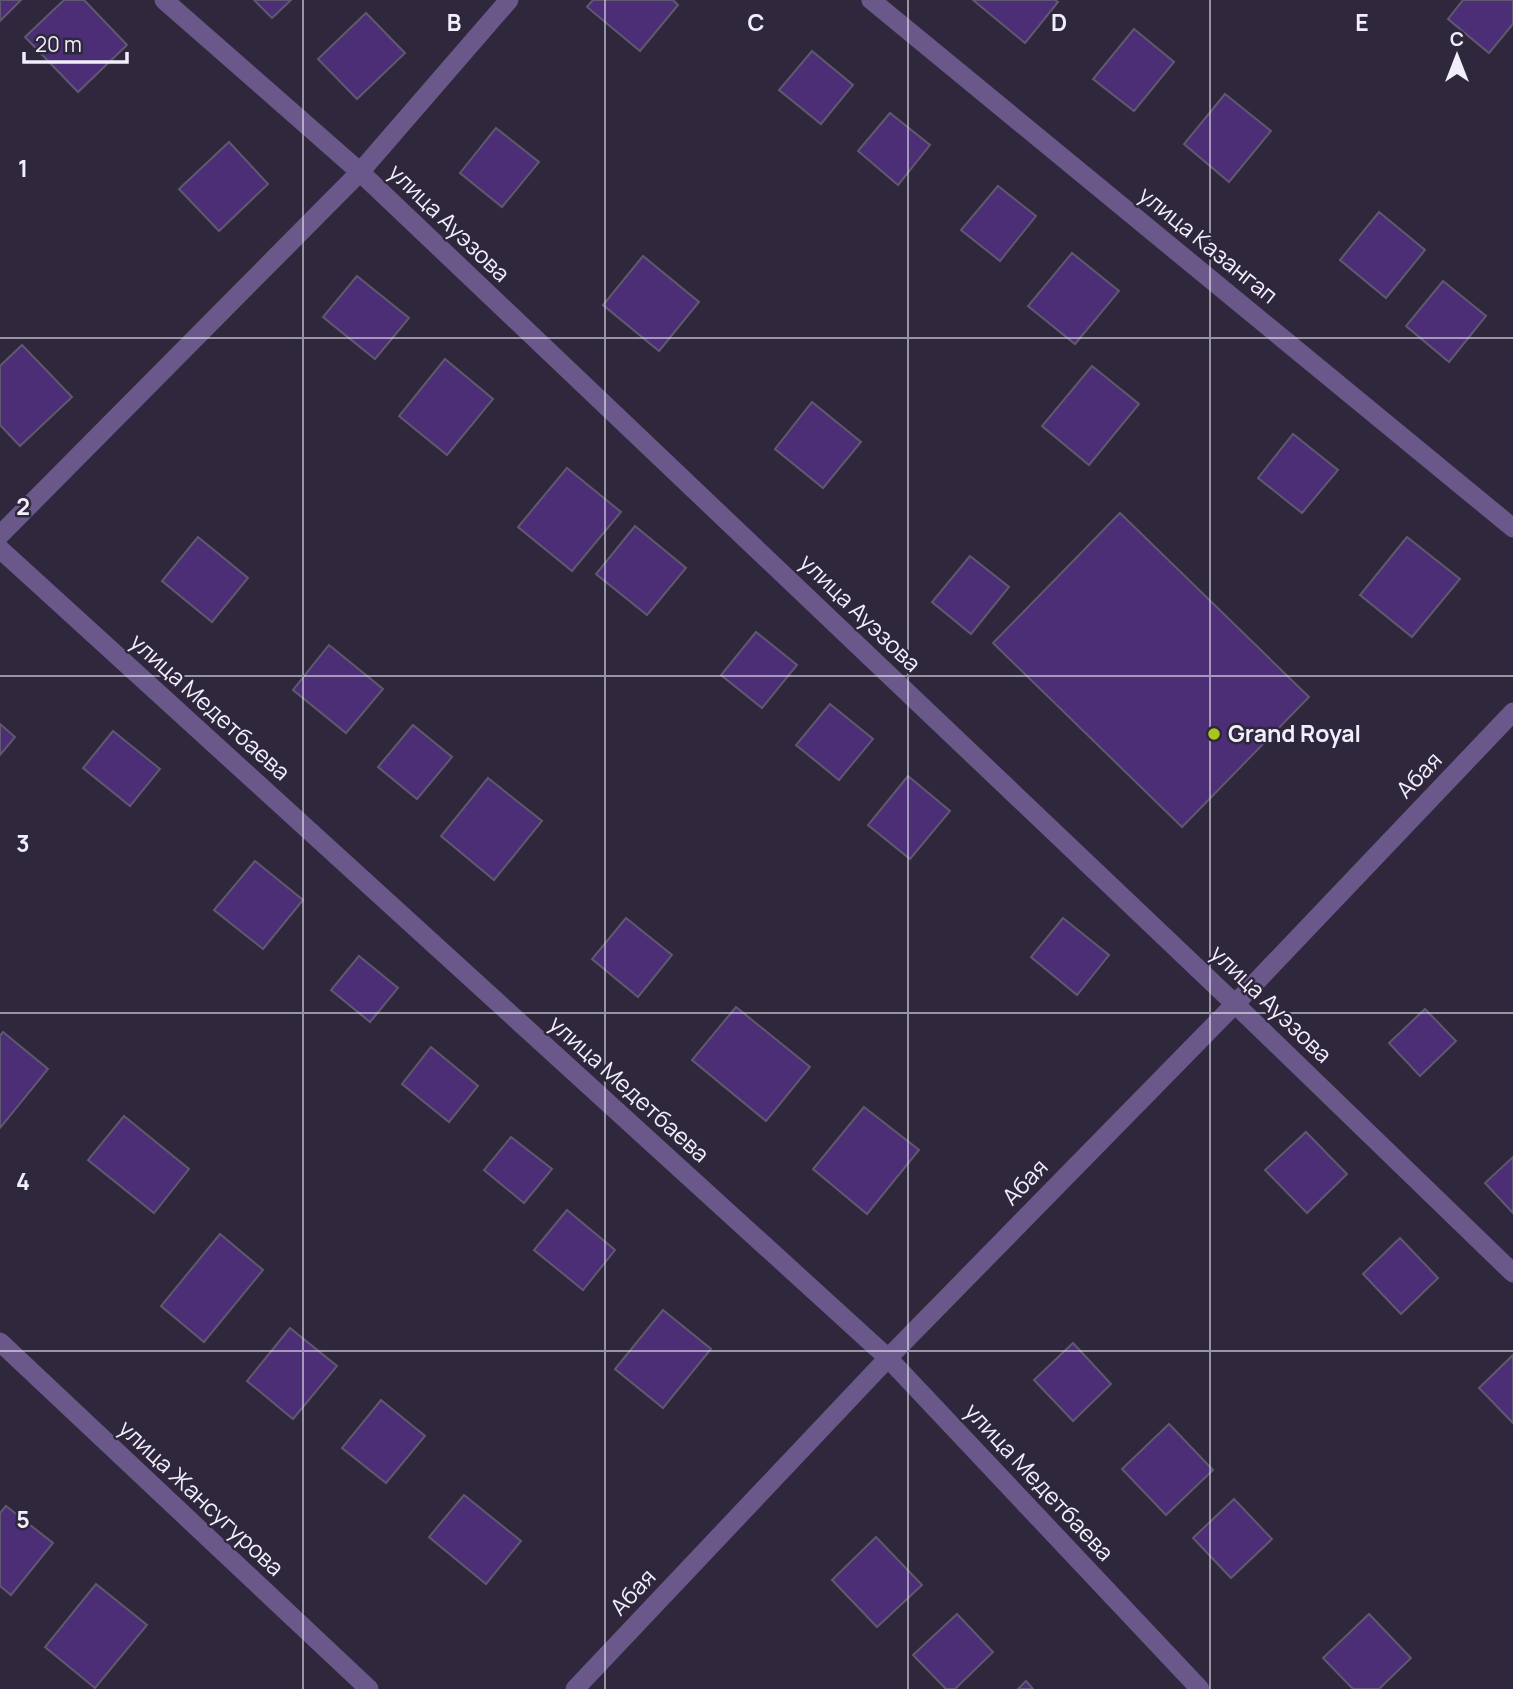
<svg xmlns="http://www.w3.org/2000/svg" width="1513" height="1689" font-family="Manrope,sans-serif">
  <style>
    .building { fill: #4b2e75; stroke: #5f586f; stroke-width: 2 }
    .lines { fill: none; stroke-linecap: round; stroke-linejoin: round }
    .minor { stroke: #6a588a; stroke-width: 19 }
    .tertiary { stroke: #6a588a; stroke-width: 19 }
    .grid { fill: none; stroke: #f2eefc; stroke-width: 2; stroke-opacity: 0.55 }
    .poi-dot { fill: #a9c71b; stroke: #2f283d; stroke-width: 2.5 }
    .labels { text-anchor: middle; stroke-width: 5; stroke-linejoin: round; paint-order: stroke }
    .street-label { font-size: 23px; fill: #f2eefc; stroke: #2f283d }
    .poi-label { font-size: 23px; font-weight: bold; fill: #f2eefc; stroke: #2f283d; text-anchor: start }
    .grid-label { font-size: 23px; text-anchor: middle; font-weight: bold; fill: #f2eefc; stroke: #2f283d; stroke-width: 5; stroke-linejoin: round; paint-order: stroke }
  </style>
  <rect width="100%" height="100%" fill="#2f283d"/>
  <g class="building">
    <path d="M 0,0 L 21,0 L 0,21 Z"/>
    <path d="M 64,0 L 84,0 L 127,45 L 78,92 L 25,37 Z"/>
    <path d="M 254,0 L 291,0 L 272,18 Z"/>
    <path d="M 593,0 L 673,0 L 678,5 L 640,51 L 587,7 Z"/>
    <path d="M 973,0 L 1055,0 L 1058,2 L 1025,43 Z"/>
    <path d="M 1463,0 L 1513,0 L 1513,24 L 1489,53 L 1448,19 Z"/>
    <path d="M 366,13 L 405,53 L 357,99 L 318,59 Z"/>
    <path d="M 1134,29 L 1174,62 L 1134,111 L 1093,79 Z"/>
    <path d="M 812,51 L 853,85 L 821,124 L 779,90 Z"/>
    <path d="M 1225,94 L 1271,131 L 1229,182 L 1184,144 Z"/>
    <path d="M 890,113 L 930,145 L 898,185 L 858,151 Z"/>
    <path d="M 496,128 L 539,162 L 502,207 L 460,173 Z"/>
    <path d="M 229,142 L 268,184 L 219,231 L 179,189 Z"/>
    <path d="M 998,186 L 1036,216 L 1000,261 L 961,230 Z"/>
    <path d="M 1379,212 L 1425,250 L 1386,298 L 1340,260 Z"/>
    <path d="M 1072,253 L 1119,291 L 1075,344 L 1028,306 Z"/>
    <path d="M 643,256 L 699,302 L 659,351 L 603,305 Z"/>
    <path d="M 357,276 L 409,318 L 375,359 L 323,317 Z"/>
    <path d="M 1443,281 L 1486,316 L 1449,362 L 1406,326 Z"/>
    <path d="M 22,345 L 72,397 L 20,446 L 0,425 L 0,366 Z"/>
    <path d="M 445,359 L 493,399 L 447,455 L 399,416 Z"/>
    <path d="M 1092,366 L 1139,404 L 1089,465 L 1042,426 Z"/>
    <path d="M 812,402 L 861,442 L 823,488 L 775,449 Z"/>
    <path d="M 1293,434 L 1338,470 L 1302,513 L 1258,478 Z"/>
    <path d="M 567,468 L 621,512 L 572,571 L 518,527 Z"/>
    <path d="M 1120,513 L 1309,697 L 1182,827 L 993,643 Z"/>
    <path d="M 635,526 L 686,568 L 647,615 L 596,574 Z"/>
    <path d="M 198,537 L 248,578 L 212,622 L 162,581 Z"/>
    <path d="M 1407,537 L 1460,579 L 1412,637 L 1360,595 Z"/>
    <path d="M 970,556 L 1009,587 L 971,634 L 932,602 Z"/>
    <path d="M 756,632 L 797,665 L 762,708 L 721,675 Z"/>
    <path d="M 329,645 L 383,689 L 346,733 L 293,690 Z"/>
    <path d="M 830,704 L 873,739 L 839,780 L 796,745 Z"/>
    <path d="M 0,724 L 15,737 L 0,755 Z"/>
    <path d="M 413,725 L 452,757 L 417,799 L 378,767 Z"/>
    <path d="M 113,731 L 160,769 L 130,806 L 83,768 Z"/>
    <path d="M 908,776 L 950,811 L 910,859 L 868,825 Z"/>
    <path d="M 488,778 L 542,821 L 494,880 L 441,836 Z"/>
    <path d="M 255,861 L 303,900 L 263,949 L 214,910 Z"/>
    <path d="M 626,918 L 672,955 L 638,997 L 592,959 Z"/>
    <path d="M 1063,918 L 1109,955 L 1077,995 L 1031,957 Z"/>
    <path d="M 359,956 L 398,988 L 370,1022 L 331,990 Z"/>
    <path d="M 736,1007 L 810,1067 L 766,1121 L 692,1060 Z"/>
    <path d="M 1425,1009 L 1456,1041 L 1420,1076 L 1389,1043 Z"/>
    <path d="M 3,1032 L 48,1069 L 0,1128 L 0,1036 Z"/>
    <path d="M 431,1047 L 478,1086 L 449,1122 L 402,1084 Z"/>
    <path d="M 864,1107 L 919,1150 L 867,1214 L 813,1169 Z"/>
    <path d="M 124,1116 L 189,1169 L 154,1213 L 88,1160 Z"/>
    <path d="M 1306,1132 L 1347,1174 L 1307,1213 L 1265,1170 Z"/>
    <path d="M 511,1137 L 552,1169 L 524,1203 L 484,1170 Z"/>
    <path d="M 1513,1157 L 1513,1213 L 1485,1183 Z"/>
    <path d="M 567,1210 L 615,1250 L 583,1290 L 534,1250 Z"/>
    <path d="M 220,1234 L 263,1270 L 204,1342 L 161,1306 Z"/>
    <path d="M 1400,1238 L 1438,1278 L 1401,1314 L 1363,1274 Z"/>
    <path d="M 663,1310 L 711,1349 L 663,1408 L 615,1369 Z"/>
    <path d="M 290,1328 L 337,1366 L 293,1419 L 247,1381 Z"/>
    <path d="M 1073,1343 L 1111,1384 L 1073,1421 L 1034,1380 Z"/>
    <path d="M 1513,1355 L 1513,1423 L 1479,1388 Z"/>
    <path d="M 381,1400 L 425,1436 L 386,1483 L 342,1448 Z"/>
    <path d="M 1169,1424 L 1213,1470 L 1166,1515 L 1122,1469 Z"/>
    <path d="M 464,1495 L 521,1541 L 486,1584 L 429,1537 Z"/>
    <path d="M 1234,1499 L 1272,1539 L 1231,1578 L 1193,1538 Z"/>
    <path d="M 6,1506 L 53,1543 L 11,1595 L 0,1586 L 0,1513 Z"/>
    <path d="M 876,1537 L 922,1585 L 877,1627 L 832,1580 Z"/>
    <path d="M 96,1584 L 147,1625 L 95,1688 L 45,1647 Z"/>
    <path d="M 957,1614 L 993,1652 L 955,1689 L 946,1689 L 913,1655 Z"/>
    <path d="M 1369,1614 L 1411,1658 L 1379,1689 L 1353,1689 L 1323,1658 Z"/>
    <path d="M 1026,1681 L 1033,1689 L 1018,1689 Z"/>
  </g>
  <g class="lines">
    <g class="minor">
      <path d="M 164,0 L 360,172 L 1235,1004 L 1513,1273"/>
      <path d="M 871,0 L 1513,528"/>
      <path d="M 0,535 L 360,172 L 509,0"/>
      <path d="M 0,549 L 888,1358 L 1200,1689"/>
      <path d="M 0,1342 L 369,1689"/>
    </g>
    <path class="tertiary" d="M 575,1689 L 888,1358 L 1235,1004 L 1513,712"/>
  </g>
  <path class="grid" d="M 303,0 L 303,1689M 605,0 L 605,1689M 908,0 L 908,1689M 1210,0 L 1210,1689M 0,338 L 1513,338M 0,676 L 1513,676M 0,1013 L 1513,1013M 0,1351 L 1513,1351"/>
  <circle class="poi-dot" cx="1214" cy="734" r="7"/>
  <g class="labels">
    <g class="street-label">
      <text transform="translate(449 223) rotate(44)" y="8">улица Ауэзова</text>
      <text transform="translate(1208 245) rotate(39)" y="8">улица Казангап</text>
      <text transform="translate(860 613) rotate(44)" y="8">улица Ауэзова</text>
      <text transform="translate(210 707) rotate(42)" y="8">улица Медетбаева</text>
      <text transform="translate(1419 775) rotate(-46)" y="8">Абая</text>
      <text transform="translate(1271 1004) rotate(44)" y="8">улица Ауэзова</text>
      <text transform="translate(629 1089) rotate(42)" y="8">улица Медетбаева</text>
      <text transform="translate(1025 1182) rotate(-46)" y="8">Абая</text>
      <text transform="translate(1039 1482) rotate(47)" y="8">улица Медетбаева</text>
      <text transform="translate(201 1498) rotate(43)" y="8">улица Жансугурова</text>
      <text transform="translate(633 1592) rotate(-47)" y="8">Абая</text>
    </g>
    <g class="poi-label">
      <text x="1228" y="742">Grand Royal</text>
    </g>
  </g>
  <g class="grid-label">
    <text x="454" y="31">B</text>
    <text x="756" y="31">C</text>
    <text x="1059" y="31">D</text>
    <text x="1362" y="31">E</text>
    <text x="23" y="177">1</text>
    <text x="23" y="515">2</text>
    <text x="23" y="852">3</text>
    <text x="23" y="1190">4</text>
    <text x="23" y="1528">5</text>
  </g>
  <g transform="translate(1457 56)" stroke="#2f283d" stroke-width="5" paint-order="stroke">
  <path d="M0-5L12 26L0 18L-12 26Z" fill="#f2eefc"/>
  <text y="-10" font-size="19" font-weight="bold" text-anchor="middle" fill="#f2eefc">С</text>
  </g>
  <path d="M24 52v10h103v-10" fill="none" stroke="#f2eefc" stroke-width="3.5"/>
  <text x="35" y="52" font-size="21" fill="#f2eefc" stroke="#2f283d" stroke-width="5" paint-order="stroke">20 m</text>
</svg>
